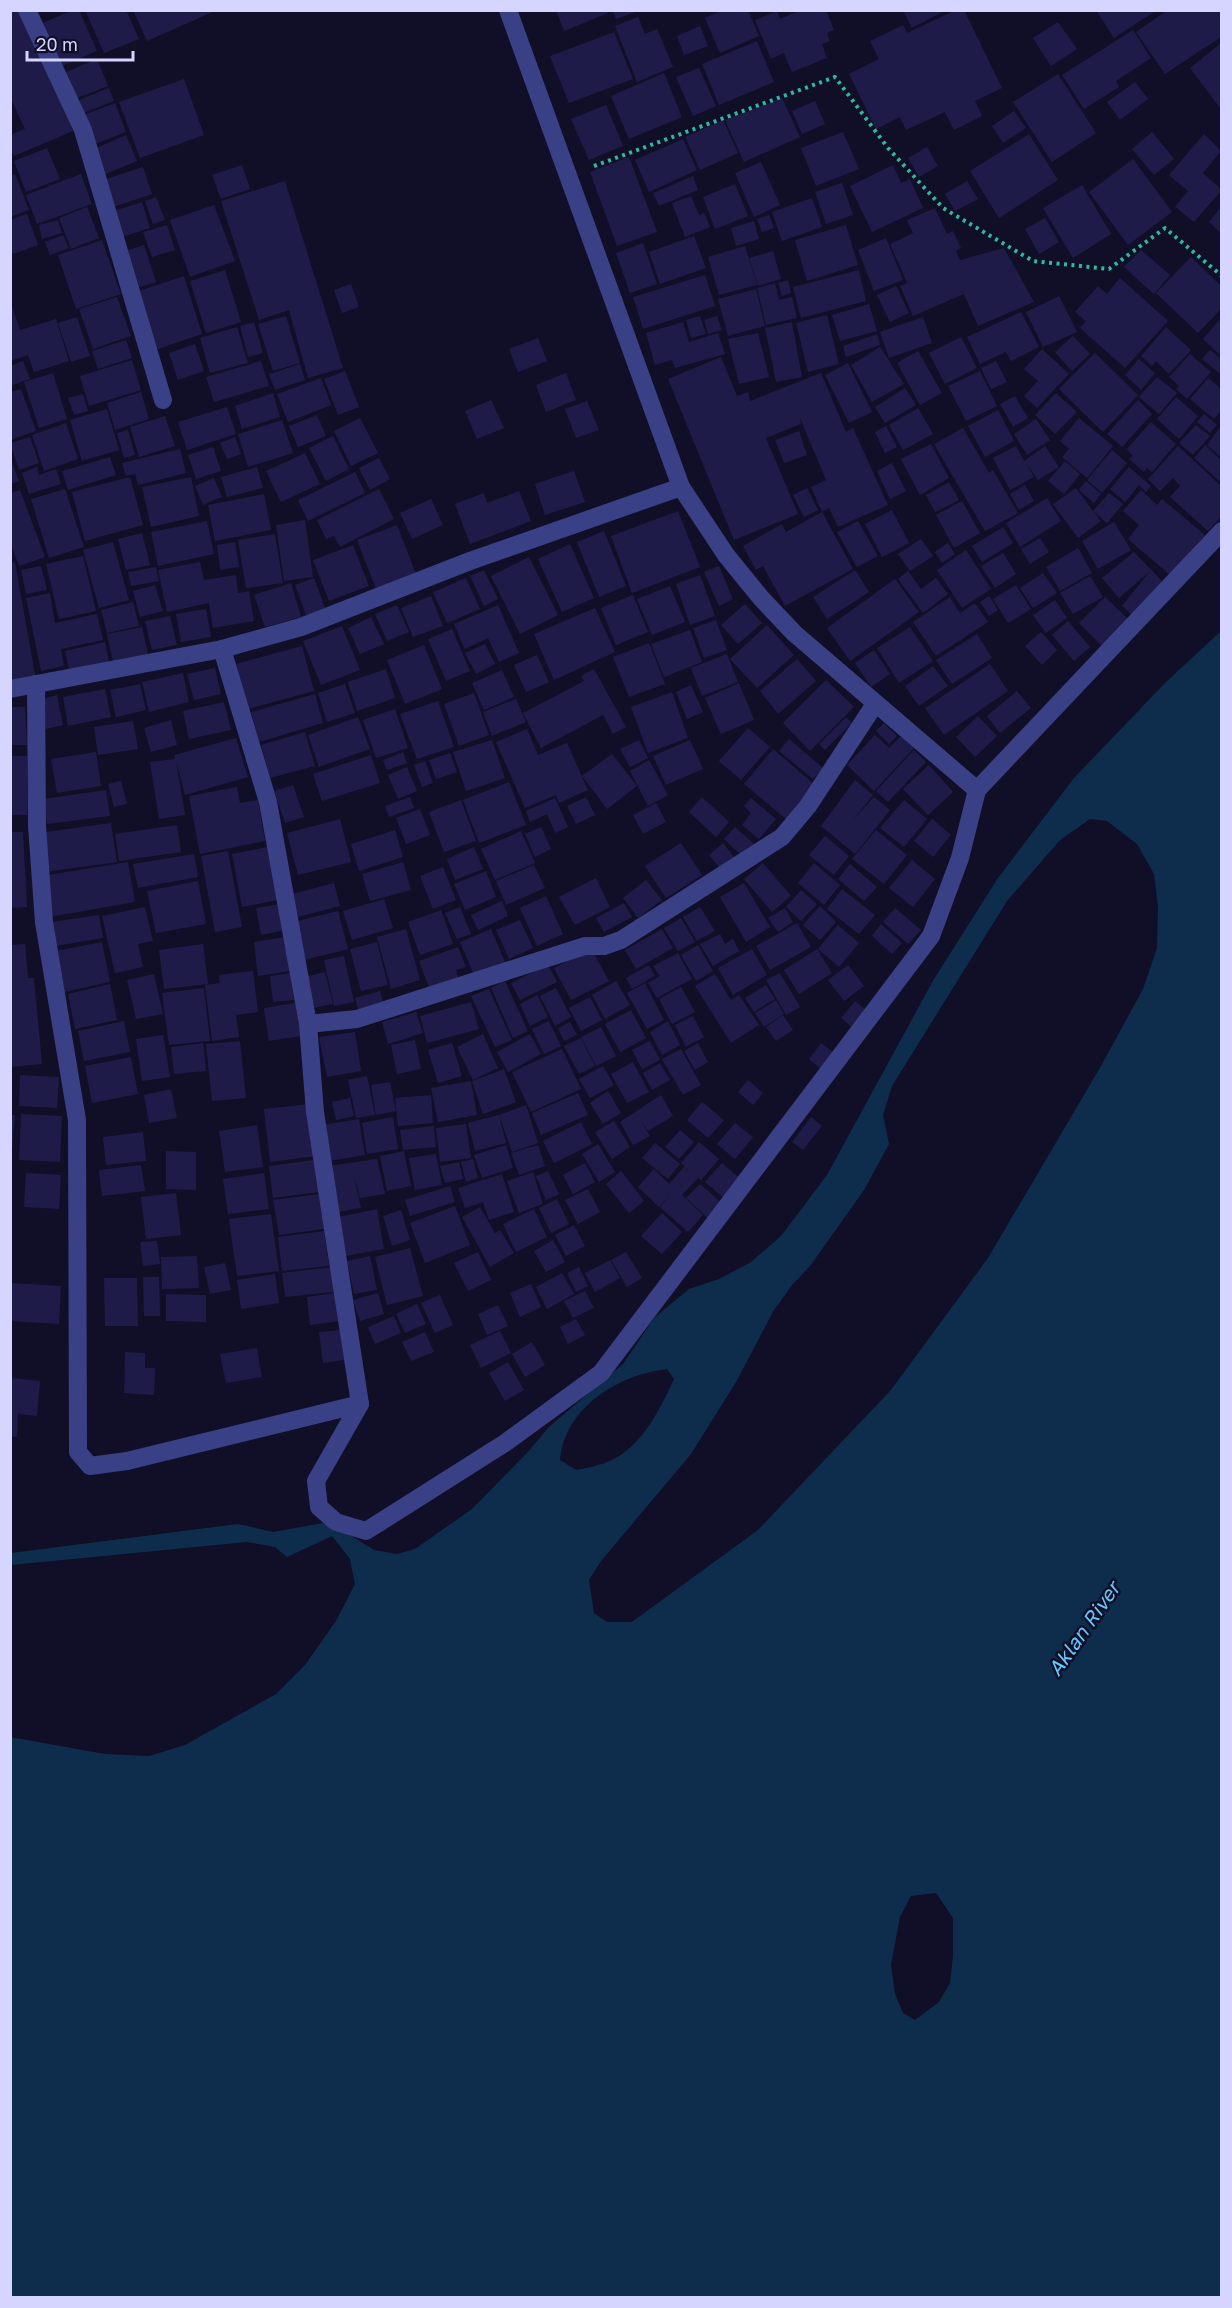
<svg xmlns="http://www.w3.org/2000/svg" width="1232" height="2308" font-family="'Golos Text',sans-serif">
  <style>
    .water { fill: #0e2d4c; fill-rule: evenodd }
    .building { fill: #1f1b48 }
    .lines { fill: none; stroke-linecap: round; stroke-linejoin: round }
    .path { stroke: #2eb9a1; stroke-width: 4; stroke-dasharray: 3 4.5; stroke-linecap: butt }
    .minor { stroke: #3a4086; stroke-width: 18 }
    .labels { text-anchor: middle; stroke-width: 5; stroke-linejoin: round; paint-order: stroke }
    .water-label { font-size: 20px; font-style: italic; fill: #63c9ff; stroke: #100f27 }
  </style>
  <rect width="100%" height="100%" fill="#100f27"/>
  <path class="water" d="M 1221,631 L 1221,2297 L 11,2297 L 10,1737 L 105,1754 L 149,1756 L 185,1745 L 276,1694 L 305,1665 L 336,1621 L 355,1584 L 350,1559 L 332,1536 L 287,1557 L 275,1547 L 247,1542 L 11,1565 L 11,1553 L 238,1524 L 273,1532 L 329,1522 L 374,1550 L 397,1554 L 415,1549 L 472,1509 L 528,1452 L 549,1427 L 623,1364 L 654,1318 L 689,1289 L 719,1279 L 751,1262 L 781,1236 L 827,1175 L 934,979 L 998,878 L 1074,778 L 1166,682 ZM 1090,819 L 1107,821 L 1137,844 L 1154,874 L 1158,907 L 1157,948 L 1143,989 L 1101,1066 L 988,1258 L 891,1390 L 758,1530 L 632,1622 L 607,1622 L 594,1613 L 589,1580 L 601,1561 L 691,1454 L 736,1382 L 774,1310 L 792,1285 L 810,1266 L 864,1190 L 889,1144 L 883,1115 L 892,1086 L 1007,901 L 1060,840 ZM 667,1369 L 674,1379 C 660,1409 643,1445 612,1460 C 601,1465 588,1468 576,1470 L 560,1460 C 565,1407 618,1375 667,1369 ZM 936,1893 L 953,1918 L 953,1956 L 950,1983 L 939,2002 L 915,2020 L 903,2013 L 895,1994 L 891,1965 L 900,1917 L 911,1896 Z"/>
  <g class="building">
    <path d="M 10,10 L 21,10 L 73,131 L 14,156 L 10,149 L 10,135 L 25,129 L 10,97 Z"/>
    <path d="M 73,10 L 79,10 L 97,51 L 57,68 L 38,25 Z"/>
    <path d="M 85,10 L 126,10 L 139,39 L 104,53 Z"/>
    <path d="M 133,10 L 217,10 L 147,41 Z"/>
    <path d="M 556,10 L 607,10 L 608,13 L 564,31 Z"/>
    <path d="M 612,10 L 637,10 L 638,11 L 616,19 Z"/>
    <path d="M 723,10 L 748,10 L 759,36 L 720,53 L 705,18 Z"/>
    <path d="M 801,10 L 826,10 L 834,30 L 827,33 L 830,41 L 822,44 L 827,58 L 792,72 L 784,53 L 771,59 L 755,20 L 777,11 L 780,19 Z"/>
    <path d="M 903,10 L 946,10 L 912,28 Z"/>
    <path d="M 956,10 L 964,10 L 1002,88 L 975,101 L 982,116 L 954,130 L 945,112 L 906,130 L 900,117 L 876,129 L 849,74 L 879,59 L 870,41 L 903,25 L 907,33 Z"/>
    <path d="M 1096,10 L 1157,10 L 1114,38 Z"/>
    <path d="M 1168,10 L 1221,10 L 1221,37 L 1165,74 L 1136,32 Z"/>
    <path d="M 638,17 L 645,34 L 657,29 L 673,67 L 637,82 L 615,26 Z"/>
    <path d="M 1058,22 L 1077,49 L 1051,66 L 1033,38 Z"/>
    <path d="M 700,26 L 708,46 L 684,55 L 677,36 Z"/>
    <path d="M 1133,30 L 1151,58 L 1116,81 L 1119,87 L 1084,109 L 1062,75 Z"/>
    <path d="M 614,32 L 633,79 L 569,103 L 550,56 Z"/>
    <path d="M 757,41 L 774,82 L 719,105 L 702,64 Z"/>
    <path d="M 1221,43 L 1221,109 L 1190,68 Z"/>
    <path d="M 97,59 L 108,86 L 77,98 L 66,72 Z"/>
    <path d="M 699,68 L 716,106 L 693,116 L 676,77 Z"/>
    <path d="M 664,73 L 682,117 L 629,139 L 611,96 Z"/>
    <path d="M 1058,74 L 1096,133 L 1052,162 L 1013,102 Z"/>
    <path d="M 184,79 L 204,135 L 140,158 L 119,102 Z"/>
    <path d="M 1135,82 L 1148,99 L 1120,120 L 1107,102 Z"/>
    <path d="M 109,88 L 114,101 L 81,114 L 76,101 Z"/>
    <path d="M 782,98 L 800,137 L 744,162 L 725,120 Z"/>
    <path d="M 815,101 L 825,124 L 802,134 L 792,111 Z"/>
    <path d="M 115,103 L 126,132 L 92,145 L 81,116 Z"/>
    <path d="M 606,105 L 623,146 L 589,160 L 571,119 Z"/>
    <path d="M 1014,111 L 1026,128 L 1003,143 L 992,126 Z"/>
    <path d="M 723,120 L 738,153 L 700,170 L 685,137 Z"/>
    <path d="M 843,132 L 859,169 L 816,186 L 801,148 Z"/>
    <path d="M 1152,132 L 1174,159 L 1154,175 L 1132,149 Z"/>
    <path d="M 1029,134 L 1058,180 L 999,218 L 970,171 Z"/>
    <path d="M 1204,134 L 1221,151 L 1203,173 L 1222,190 L 1194,222 L 1175,207 L 1188,191 L 1169,175 Z"/>
    <path d="M 126,135 L 137,161 L 103,175 L 92,150 Z"/>
    <path d="M 683,139 L 697,170 L 649,192 L 635,160 Z"/>
    <path d="M 927,147 L 938,166 L 919,177 L 908,158 Z"/>
    <path d="M 47,148 L 60,179 L 26,192 L 14,161 Z"/>
    <path d="M 629,157 L 657,232 L 617,246 L 590,172 Z"/>
    <path d="M 1133,159 L 1172,212 L 1128,245 L 1089,192 Z"/>
    <path d="M 761,162 L 780,205 L 754,217 L 735,173 Z"/>
    <path d="M 242,165 L 250,189 L 221,199 L 212,175 Z"/>
    <path d="M 893,165 L 901,183 L 910,179 L 923,208 L 872,232 L 850,186 Z"/>
    <path d="M 143,167 L 152,194 L 113,207 L 103,180 Z"/>
    <path d="M 15,174 L 29,210 L 10,217 L 10,176 Z"/>
    <path d="M 81,174 L 92,204 L 37,224 L 26,195 Z"/>
    <path d="M 693,176 L 698,190 L 659,206 L 653,193 Z"/>
    <path d="M 285,181 L 343,368 L 308,378 L 289,310 L 259,320 L 221,201 Z"/>
    <path d="M 967,181 L 978,199 L 955,211 L 945,194 Z"/>
    <path d="M 842,183 L 853,215 L 826,224 L 815,192 Z"/>
    <path d="M 735,184 L 748,216 L 715,229 L 703,197 Z"/>
    <path d="M 1082,185 L 1111,234 L 1073,258 L 1043,208 Z"/>
    <path d="M 691,196 L 699,215 L 704,213 L 710,227 L 685,237 L 672,203 Z"/>
    <path d="M 156,197 L 165,220 L 153,224 L 145,201 Z"/>
    <path d="M 812,198 L 822,227 L 782,241 L 772,212 Z"/>
    <path d="M 142,202 L 150,228 L 122,237 L 113,211 Z"/>
    <path d="M 214,205 L 235,261 L 190,277 L 170,220 Z"/>
    <path d="M 87,207 L 99,238 L 71,249 L 59,218 Z"/>
    <path d="M 1221,207 L 1221,233 L 1209,222 Z"/>
    <path d="M 935,208 L 947,234 L 953,231 L 961,248 L 956,251 L 960,260 L 1004,248 L 1034,302 L 978,326 L 964,294 L 913,316 L 900,286 L 907,283 L 890,244 L 913,233 L 907,220 Z"/>
    <path d="M 27,214 L 38,245 L 13,254 L 10,247 L 10,220 Z"/>
    <path d="M 769,215 L 774,228 L 762,232 L 757,219 Z"/>
    <path d="M 1045,218 L 1059,242 L 1039,254 L 1025,229 Z"/>
    <path d="M 58,220 L 62,233 L 42,239 L 39,225 Z"/>
    <path d="M 754,221 L 759,239 L 736,246 L 731,228 Z"/>
    <path d="M 167,225 L 175,250 L 152,257 L 143,232 Z"/>
    <path d="M 846,225 L 858,265 L 807,281 L 795,240 Z"/>
    <path d="M 63,235 L 69,248 L 50,255 L 45,242 Z"/>
    <path d="M 694,236 L 706,268 L 660,284 L 649,252 Z"/>
    <path d="M 886,238 L 903,280 L 874,291 L 858,250 Z"/>
    <path d="M 102,240 L 121,294 L 76,309 L 58,255 Z"/>
    <path d="M 643,243 L 657,284 L 630,293 L 616,253 Z"/>
    <path d="M 144,245 L 156,282 L 137,288 L 125,251 Z"/>
    <path d="M 745,246 L 757,285 L 719,295 L 708,257 Z"/>
    <path d="M 1141,250 L 1170,275 L 1154,294 L 1124,267 Z"/>
    <path d="M 773,251 L 781,279 L 758,286 L 749,258 Z"/>
    <path d="M 1191,257 L 1221,286 L 1221,309 L 1198,333 L 1156,293 Z"/>
    <path d="M 225,270 L 241,322 L 206,333 L 190,281 Z"/>
    <path d="M 859,270 L 866,301 L 801,318 L 793,287 Z"/>
    <path d="M 705,275 L 715,306 L 643,329 L 633,297 Z"/>
    <path d="M 184,276 L 202,334 L 155,350 L 136,292 Z"/>
    <path d="M 1120,278 L 1168,321 L 1125,368 L 1080,328 L 1086,321 L 1075,312 L 1098,286 L 1107,294 Z"/>
    <path d="M 788,280 L 791,293 L 782,296 L 778,283 Z"/>
    <path d="M 775,283 L 779,300 L 792,297 L 797,318 L 766,325 L 757,288 Z"/>
    <path d="M 351,284 L 359,307 L 342,313 L 334,290 Z"/>
    <path d="M 896,286 L 909,313 L 890,322 L 877,295 Z"/>
    <path d="M 756,289 L 765,326 L 728,336 L 718,299 Z"/>
    <path d="M 1059,296 L 1077,332 L 1043,347 L 1026,312 Z"/>
    <path d="M 117,297 L 131,336 L 93,349 L 79,309 Z"/>
    <path d="M 10,301 L 20,330 L 56,319 L 69,361 L 34,372 L 28,355 L 10,361 Z"/>
    <path d="M 869,304 L 877,331 L 840,341 L 832,315 Z"/>
    <path d="M 1021,312 L 1039,347 L 1011,361 L 1006,352 L 980,364 L 967,337 Z"/>
    <path d="M 827,315 L 839,364 L 808,372 L 796,323 Z"/>
    <path d="M 286,316 L 300,363 L 273,371 L 258,324 Z"/>
    <path d="M 700,316 L 706,334 L 691,338 L 686,320 Z"/>
    <path d="M 717,316 L 722,330 L 708,334 L 704,320 Z"/>
    <path d="M 77,317 L 90,356 L 71,362 L 58,323 Z"/>
    <path d="M 923,317 L 932,343 L 889,358 L 880,332 Z"/>
    <path d="M 1221,318 L 1221,356 L 1203,339 Z"/>
    <path d="M 254,322 L 263,353 L 248,357 L 240,326 Z"/>
    <path d="M 683,322 L 689,342 L 718,333 L 725,354 L 675,368 L 672,360 L 655,365 L 646,333 Z"/>
    <path d="M 792,322 L 802,377 L 776,382 L 765,328 Z"/>
    <path d="M 237,327 L 248,363 L 210,373 L 200,338 Z"/>
    <path d="M 1166,327 L 1191,350 L 1169,374 L 1156,361 L 1152,366 L 1141,356 Z"/>
    <path d="M 758,333 L 769,377 L 739,384 L 728,339 Z"/>
    <path d="M 877,334 L 880,345 L 846,357 L 843,346 Z"/>
    <path d="M 1073,336 L 1090,354 L 1072,371 L 1055,352 Z"/>
    <path d="M 961,337 L 977,368 L 945,384 L 929,353 Z"/>
    <path d="M 538,338 L 547,361 L 518,372 L 509,349 Z"/>
    <path d="M 126,340 L 132,358 L 98,369 L 92,351 Z"/>
    <path d="M 195,344 L 204,371 L 178,380 L 169,353 Z"/>
    <path d="M 880,347 L 904,384 L 872,402 L 851,365 Z"/>
    <path d="M 1042,349 L 1069,374 L 1037,408 L 1024,396 L 1038,381 L 1024,369 Z"/>
    <path d="M 1210,350 L 1221,359 L 1221,370 L 1219,373 L 1202,359 Z"/>
    <path d="M 918,351 L 942,393 L 920,405 L 897,363 Z"/>
    <path d="M 1095,353 L 1138,395 L 1103,432 L 1059,389 Z"/>
    <path d="M 1190,354 L 1211,372 L 1187,399 L 1176,389 L 1179,386 L 1169,377 Z"/>
    <path d="M 721,357 L 737,396 L 748,392 L 750,401 L 821,373 L 846,432 L 853,428 L 888,505 L 838,527 L 829,508 L 822,512 L 811,487 L 826,480 L 800,418 L 801,424 L 766,438 L 798,514 L 734,540 L 668,379 Z"/>
    <path d="M 1139,359 L 1155,373 L 1141,390 L 1125,375 Z"/>
    <path d="M 132,360 L 141,390 L 89,406 L 80,376 Z"/>
    <path d="M 23,361 L 30,379 L 10,386 L 10,366 Z"/>
    <path d="M 261,361 L 269,386 L 214,402 L 206,377 Z"/>
    <path d="M 996,361 L 1007,382 L 991,389 L 981,368 Z"/>
    <path d="M 848,363 L 872,412 L 849,423 L 825,375 Z"/>
    <path d="M 300,364 L 305,380 L 275,390 L 269,374 Z"/>
    <path d="M 345,371 L 359,407 L 338,415 L 324,379 Z"/>
    <path d="M 980,371 L 997,406 L 966,421 L 948,386 Z"/>
    <path d="M 53,373 L 67,419 L 39,428 L 24,382 Z"/>
    <path d="M 566,373 L 576,400 L 546,412 L 536,385 Z"/>
    <path d="M 1157,377 L 1177,393 L 1159,414 L 1139,397 Z"/>
    <path d="M 321,378 L 331,405 L 288,422 L 277,394 Z"/>
    <path d="M 1208,378 L 1221,389 L 1221,411 L 1214,419 L 1190,399 Z"/>
    <path d="M 905,388 L 916,405 L 885,423 L 875,407 Z"/>
    <path d="M 21,389 L 36,431 L 10,440 L 10,392 Z"/>
    <path d="M 141,392 L 149,419 L 115,430 L 107,403 Z"/>
    <path d="M 273,393 L 280,417 L 242,429 L 235,406 Z"/>
    <path d="M 1056,393 L 1077,412 L 1055,434 L 1035,415 Z"/>
    <path d="M 83,394 L 88,411 L 74,415 L 68,398 Z"/>
    <path d="M 1015,396 L 1028,418 L 1013,427 L 1000,404 Z"/>
    <path d="M 1176,397 L 1198,416 L 1179,439 L 1157,419 Z"/>
    <path d="M 491,400 L 504,428 L 477,439 L 465,411 Z"/>
    <path d="M 1138,400 L 1152,414 L 1122,447 L 1107,434 Z"/>
    <path d="M 587,401 L 599,430 L 576,438 L 565,409 Z"/>
    <path d="M 227,407 L 236,434 L 187,450 L 178,422 Z"/>
    <path d="M 918,408 L 933,434 L 903,450 L 889,425 Z"/>
    <path d="M 107,409 L 119,450 L 82,461 L 70,420 Z"/>
    <path d="M 998,410 L 1014,441 L 985,457 L 968,426 Z"/>
    <path d="M 1204,414 L 1217,425 L 1210,433 L 1197,422 Z"/>
    <path d="M 317,415 L 326,436 L 298,447 L 289,426 Z"/>
    <path d="M 165,416 L 175,446 L 139,457 L 130,427 Z"/>
    <path d="M 360,418 L 378,453 L 351,466 L 334,431 Z"/>
    <path d="M 1079,418 L 1113,446 L 1087,478 L 1062,457 L 1069,449 L 1060,441 Z"/>
    <path d="M 1036,419 L 1050,440 L 1027,455 L 1014,434 Z"/>
    <path d="M 282,420 L 293,453 L 248,467 L 238,434 Z"/>
    <path d="M 1151,422 L 1176,444 L 1152,472 L 1147,468 L 1144,472 L 1129,459 L 1133,456 L 1127,449 Z"/>
    <path d="M 66,423 L 78,459 L 44,471 L 32,435 Z"/>
    <path d="M 1196,425 L 1210,436 L 1193,455 L 1179,443 Z"/>
    <path d="M 886,426 L 897,447 L 885,453 L 875,432 Z"/>
    <path d="M 1221,426 L 1221,457 L 1207,445 Z"/>
    <path d="M 963,428 L 989,473 L 993,470 L 1018,513 L 985,531 L 934,444 Z"/>
    <path d="M 128,430 L 135,455 L 124,458 L 117,433 Z"/>
    <path d="M 799,431 L 807,455 L 784,463 L 775,440 Z"/>
    <path d="M 333,436 L 349,469 L 326,481 L 309,448 Z"/>
    <path d="M 30,437 L 39,463 L 19,470 L 10,443 Z"/>
    <path d="M 235,437 L 241,454 L 227,459 L 220,443 Z"/>
    <path d="M 931,444 L 949,478 L 920,495 L 901,459 Z"/>
    <path d="M 1205,445 L 1221,460 L 1221,478 L 1219,481 L 1194,458 Z"/>
    <path d="M 1016,446 L 1024,461 L 1045,446 L 1059,467 L 1038,480 L 1026,463 L 1034,477 L 1010,490 L 993,458 Z"/>
    <path d="M 1178,446 L 1221,486 L 1221,517 L 1208,531 L 1170,497 L 1180,486 L 1173,478 L 1160,491 L 1148,479 Z"/>
    <path d="M 213,447 L 221,471 L 196,479 L 188,455 Z"/>
    <path d="M 180,449 L 186,473 L 138,485 L 135,474 L 126,476 L 122,463 Z"/>
    <path d="M 1112,450 L 1127,463 L 1102,493 L 1087,480 Z"/>
    <path d="M 305,453 L 320,484 L 281,502 L 266,471 Z"/>
    <path d="M 10,457 L 19,481 L 10,484 Z"/>
    <path d="M 110,457 L 116,475 L 68,490 L 62,471 Z"/>
    <path d="M 379,458 L 390,479 L 370,490 L 359,468 Z"/>
    <path d="M 1065,461 L 1080,474 L 1064,494 L 1048,481 Z"/>
    <path d="M 892,463 L 906,491 L 890,499 L 877,471 Z"/>
    <path d="M 37,467 L 39,475 L 56,469 L 61,484 L 29,494 L 22,473 Z"/>
    <path d="M 257,467 L 263,488 L 227,497 L 221,477 Z"/>
    <path d="M 1129,467 L 1151,486 L 1146,492 L 1139,485 L 1125,502 L 1110,489 Z"/>
    <path d="M 574,471 L 585,502 L 545,515 L 535,484 Z"/>
    <path d="M 355,472 L 365,493 L 308,521 L 298,500 Z"/>
    <path d="M 130,477 L 143,525 L 85,541 L 72,492 Z"/>
    <path d="M 191,477 L 199,516 L 151,527 L 142,487 Z"/>
    <path d="M 214,478 L 222,497 L 203,505 L 195,486 Z"/>
    <path d="M 1086,481 L 1101,494 L 1094,503 L 1079,490 Z"/>
    <path d="M 949,482 L 959,500 L 935,512 L 926,495 Z"/>
    <path d="M 1025,485 L 1034,501 L 1019,510 L 1010,494 Z"/>
    <path d="M 807,488 L 818,510 L 804,517 L 793,495 Z"/>
    <path d="M 1076,488 L 1093,511 L 1109,493 L 1123,504 L 1107,523 L 1093,511 L 1101,521 L 1078,538 L 1053,504 Z"/>
    <path d="M 65,489 L 84,547 L 49,558 L 31,499 Z"/>
    <path d="M 379,489 L 394,519 L 340,547 L 334,536 L 326,539 L 317,520 Z"/>
    <path d="M 20,490 L 45,557 L 19,566 L 10,542 L 10,493 Z"/>
    <path d="M 1141,490 L 1157,505 L 1162,499 L 1205,535 L 1170,575 L 1128,539 L 1139,525 L 1123,511 Z"/>
    <path d="M 519,491 L 531,521 L 470,544 L 455,504 L 484,493 L 487,503 Z"/>
    <path d="M 264,494 L 271,530 L 215,541 L 208,505 Z"/>
    <path d="M 1047,498 L 1061,521 L 1020,547 L 1006,523 Z"/>
    <path d="M 431,499 L 443,525 L 412,539 L 400,513 Z"/>
    <path d="M 962,501 L 980,533 L 954,548 L 936,515 Z"/>
    <path d="M 892,510 L 909,543 L 882,557 L 865,524 Z"/>
    <path d="M 678,511 L 700,567 L 632,593 L 611,536 Z"/>
    <path d="M 822,512 L 853,569 L 785,606 L 763,566 L 756,570 L 743,546 L 782,524 L 786,532 Z"/>
    <path d="M 305,520 L 313,577 L 284,581 L 276,525 Z"/>
    <path d="M 207,521 L 214,554 L 158,566 L 151,532 Z"/>
    <path d="M 858,521 L 878,556 L 857,567 L 837,532 Z"/>
    <path d="M 1114,522 L 1131,550 L 1098,569 L 1082,541 Z"/>
    <path d="M 397,525 L 416,574 L 376,589 L 357,540 Z"/>
    <path d="M 1003,527 L 1013,543 L 982,562 L 972,546 Z"/>
    <path d="M 604,531 L 626,586 L 599,597 L 577,542 Z"/>
    <path d="M 142,533 L 150,565 L 126,570 L 118,539 Z"/>
    <path d="M 275,534 L 283,583 L 246,588 L 238,540 Z"/>
    <path d="M 1040,538 L 1049,552 L 1030,564 L 1021,549 Z"/>
    <path d="M 921,539 L 933,556 L 910,571 L 898,554 Z"/>
    <path d="M 113,542 L 129,600 L 99,608 L 83,550 Z"/>
    <path d="M 235,542 L 239,567 L 220,570 L 217,545 Z"/>
    <path d="M 948,543 L 955,554 L 942,563 L 935,552 Z"/>
    <path d="M 570,544 L 594,598 L 562,612 L 538,559 Z"/>
    <path d="M 353,545 L 369,586 L 329,601 L 313,560 Z"/>
    <path d="M 1078,548 L 1092,573 L 1060,591 L 1046,567 Z"/>
    <path d="M 966,550 L 991,589 L 962,608 L 937,570 Z"/>
    <path d="M 1134,552 L 1162,581 L 1133,616 L 1122,606 L 1150,571 L 1119,598 L 1102,578 Z"/>
    <path d="M 1003,553 L 1016,574 L 995,588 L 981,566 Z"/>
    <path d="M 83,556 L 96,611 L 59,619 L 46,564 Z"/>
    <path d="M 529,557 L 558,615 L 520,634 L 491,576 Z"/>
    <path d="M 15,562 L 36,680 L 10,684 L 10,563 Z"/>
    <path d="M 200,562 L 204,580 L 236,575 L 238,593 L 249,591 L 254,621 L 213,628 L 209,603 L 167,612 L 158,570 Z"/>
    <path d="M 41,566 L 47,590 L 26,594 L 21,570 Z"/>
    <path d="M 719,566 L 733,599 L 719,606 L 704,572 Z"/>
    <path d="M 156,567 L 159,581 L 131,586 L 128,572 Z"/>
    <path d="M 484,570 L 498,599 L 484,606 L 470,576 Z"/>
    <path d="M 855,570 L 869,592 L 827,619 L 813,597 Z"/>
    <path d="M 908,571 L 921,589 L 936,578 L 948,594 L 923,613 L 898,579 Z"/>
    <path d="M 1043,573 L 1057,593 L 1033,608 L 1020,588 Z"/>
    <path d="M 700,575 L 715,616 L 690,625 L 676,584 Z"/>
    <path d="M 1090,576 L 1103,597 L 1073,614 L 1060,593 Z"/>
    <path d="M 314,578 L 325,608 L 306,615 L 295,585 Z"/>
    <path d="M 466,578 L 480,609 L 447,623 L 433,592 Z"/>
    <path d="M 895,579 L 919,612 L 850,661 L 827,628 Z"/>
    <path d="M 291,583 L 301,617 L 265,627 L 254,595 Z"/>
    <path d="M 155,585 L 163,611 L 140,617 L 133,591 Z"/>
    <path d="M 1016,585 L 1031,609 L 1008,623 L 993,599 Z"/>
    <path d="M 670,586 L 685,622 L 652,635 L 637,599 Z"/>
    <path d="M 50,593 L 55,623 L 97,614 L 103,640 L 61,649 L 64,666 L 41,671 L 26,598 Z"/>
    <path d="M 633,595 L 648,632 L 616,645 L 601,608 Z"/>
    <path d="M 431,596 L 443,626 L 413,637 L 401,608 Z"/>
    <path d="M 989,596 L 998,610 L 989,616 L 980,602 Z"/>
    <path d="M 950,597 L 960,613 L 975,603 L 988,622 L 936,656 L 913,622 Z"/>
    <path d="M 1105,597 L 1128,619 L 1102,646 L 1079,623 Z"/>
    <path d="M 1055,600 L 1067,618 L 1046,633 L 1033,615 Z"/>
    <path d="M 133,602 L 139,626 L 107,633 L 101,610 Z"/>
    <path d="M 745,604 L 762,623 L 738,644 L 721,625 Z"/>
    <path d="M 397,605 L 409,632 L 387,641 L 375,614 Z"/>
    <path d="M 498,605 L 519,653 L 499,662 L 488,638 L 465,649 L 454,624 Z"/>
    <path d="M 595,608 L 615,652 L 554,680 L 534,634 Z"/>
    <path d="M 206,609 L 211,637 L 181,642 L 176,614 Z"/>
    <path d="M 170,616 L 177,645 L 152,650 L 145,621 Z"/>
    <path d="M 371,617 L 384,644 L 360,654 L 348,628 Z"/>
    <path d="M 716,620 L 727,650 L 704,658 L 693,628 Z"/>
    <path d="M 1068,621 L 1090,647 L 1074,661 L 1052,635 Z"/>
    <path d="M 767,625 L 794,655 L 757,688 L 730,659 Z"/>
    <path d="M 342,626 L 360,670 L 321,685 L 303,641 Z"/>
    <path d="M 142,627 L 148,654 L 113,661 L 107,634 Z"/>
    <path d="M 910,627 L 933,661 L 899,683 L 877,648 Z"/>
    <path d="M 452,629 L 470,671 L 446,681 L 428,639 Z"/>
    <path d="M 690,630 L 702,662 L 664,677 L 651,644 Z"/>
    <path d="M 1041,632 L 1057,650 L 1042,665 L 1025,646 Z"/>
    <path d="M 977,634 L 992,658 L 952,684 L 936,660 Z"/>
    <path d="M 105,642 L 109,662 L 69,670 L 65,651 Z"/>
    <path d="M 649,643 L 665,684 L 629,697 L 613,657 Z"/>
    <path d="M 485,644 L 495,664 L 476,674 L 465,653 Z"/>
    <path d="M 424,645 L 442,689 L 405,704 L 387,660 Z"/>
    <path d="M 302,646 L 314,691 L 248,709 L 236,664 Z"/>
    <path d="M 874,650 L 890,674 L 871,687 L 855,663 Z"/>
    <path d="M 727,654 L 738,682 L 702,696 L 691,668 Z"/>
    <path d="M 537,655 L 549,682 L 526,692 L 514,665 Z"/>
    <path d="M 797,659 L 816,681 L 778,714 L 760,691 Z"/>
    <path d="M 990,664 L 1008,691 L 944,735 L 925,708 Z"/>
    <path d="M 933,666 L 948,686 L 919,706 L 905,686 Z"/>
    <path d="M 215,668 L 221,694 L 194,700 L 187,674 Z"/>
    <path d="M 386,669 L 395,698 L 357,711 L 348,682 Z"/>
    <path d="M 594,669 L 626,727 L 613,734 L 603,715 L 541,748 L 523,713 L 584,681 L 581,676 Z"/>
    <path d="M 502,670 L 514,697 L 484,710 L 472,683 Z"/>
    <path d="M 183,673 L 189,702 L 149,712 L 142,682 Z"/>
    <path d="M 826,680 L 854,707 L 810,751 L 783,723 Z"/>
    <path d="M 739,683 L 754,720 L 721,734 L 705,698 Z"/>
    <path d="M 140,684 L 146,710 L 116,717 L 110,690 Z"/>
    <path d="M 345,684 L 355,713 L 327,722 L 318,693 Z"/>
    <path d="M 691,685 L 703,712 L 687,719 L 676,692 Z"/>
    <path d="M 105,689 L 111,717 L 68,726 L 63,697 Z"/>
    <path d="M 1017,691 L 1031,708 L 1000,733 L 987,716 Z"/>
    <path d="M 672,692 L 688,738 L 648,753 L 631,707 Z"/>
    <path d="M 474,693 L 489,735 L 459,746 L 444,704 Z"/>
    <path d="M 315,694 L 323,723 L 259,742 L 251,712 Z"/>
    <path d="M 57,695 L 63,725 L 46,729 L 39,700 Z"/>
    <path d="M 516,699 L 526,722 L 492,736 L 483,712 Z"/>
    <path d="M 438,701 L 454,747 L 417,759 L 400,714 Z"/>
    <path d="M 224,702 L 231,730 L 189,739 L 183,711 Z"/>
    <path d="M 10,707 L 25,707 L 27,745 L 10,745 Z"/>
    <path d="M 395,709 L 408,748 L 376,758 L 363,720 Z"/>
    <path d="M 978,716 L 997,736 L 975,757 L 956,737 Z"/>
    <path d="M 358,717 L 370,749 L 319,767 L 308,735 Z"/>
    <path d="M 846,717 L 852,723 L 825,750 L 819,744 Z"/>
    <path d="M 171,720 L 177,745 L 151,752 L 144,728 Z"/>
    <path d="M 133,721 L 138,749 L 98,755 L 94,727 Z"/>
    <path d="M 884,723 L 897,736 L 889,744 L 876,731 Z"/>
    <path d="M 748,728 L 770,747 L 741,780 L 719,761 Z"/>
    <path d="M 527,729 L 538,755 L 567,743 L 588,790 L 559,803 L 556,795 L 525,808 L 496,742 Z"/>
    <path d="M 305,732 L 315,766 L 270,778 L 261,745 Z"/>
    <path d="M 875,735 L 889,748 L 901,736 L 914,748 L 874,791 L 847,765 Z"/>
    <path d="M 236,738 L 248,777 L 185,795 L 176,761 L 185,815 L 159,819 L 150,762 L 175,759 L 174,755 Z"/>
    <path d="M 789,739 L 823,768 L 813,779 L 779,751 Z"/>
    <path d="M 492,740 L 505,778 L 466,791 L 453,752 Z"/>
    <path d="M 639,740 L 648,758 L 630,767 L 620,749 Z"/>
    <path d="M 690,740 L 703,769 L 666,785 L 653,756 Z"/>
    <path d="M 773,749 L 815,785 L 786,819 L 744,784 Z"/>
    <path d="M 914,750 L 926,762 L 888,802 L 876,791 Z"/>
    <path d="M 96,752 L 101,786 L 57,793 L 51,759 Z"/>
    <path d="M 403,752 L 407,763 L 387,770 L 383,760 Z"/>
    <path d="M 450,753 L 457,772 L 436,779 L 429,760 Z"/>
    <path d="M 612,754 L 637,786 L 607,809 L 582,776 Z"/>
    <path d="M 371,755 L 380,783 L 322,801 L 313,774 Z"/>
    <rect x="10" y="756" width="17" height="59"/>
    <path d="M 649,760 L 668,795 L 648,806 L 630,771 Z"/>
    <path d="M 425,761 L 433,783 L 422,787 L 414,765 Z"/>
    <path d="M 929,765 L 953,792 L 928,815 L 903,789 Z"/>
    <path d="M 407,767 L 417,791 L 398,799 L 388,775 Z"/>
    <path d="M 855,780 L 873,795 L 852,821 L 874,797 L 890,810 L 855,854 L 821,826 Z"/>
    <path d="M 121,781 L 127,804 L 114,807 L 108,784 Z"/>
    <path d="M 509,782 L 526,825 L 479,843 L 463,800 Z"/>
    <path d="M 293,785 L 304,817 L 285,823 L 274,791 Z"/>
    <path d="M 237,787 L 240,803 L 258,800 L 265,841 L 200,854 L 189,796 Z"/>
    <path d="M 106,790 L 110,816 L 47,824 L 43,799 Z"/>
    <path d="M 410,797 L 414,808 L 389,817 L 385,806 Z"/>
    <path d="M 586,797 L 595,815 L 576,824 L 567,806 Z"/>
    <path d="M 702,797 L 729,822 L 716,837 L 689,812 Z"/>
    <path d="M 555,798 L 568,827 L 555,833 L 547,814 L 530,822 L 526,811 Z"/>
    <path d="M 751,798 L 776,819 L 759,839 L 742,825 L 751,813 L 744,806 Z"/>
    <path d="M 461,800 L 476,841 L 444,852 L 429,812 Z"/>
    <path d="M 904,800 L 927,819 L 904,847 L 880,828 Z"/>
    <path d="M 656,803 L 666,822 L 643,834 L 633,815 Z"/>
    <path d="M 420,809 L 430,835 L 406,844 L 396,818 Z"/>
    <path d="M 340,819 L 351,862 L 298,875 L 287,833 Z"/>
    <path d="M 932,819 L 951,835 L 933,857 L 914,841 Z"/>
    <path d="M 111,823 L 117,862 L 45,872 L 39,833 Z"/>
    <path d="M 177,825 L 181,852 L 119,861 L 115,834 Z"/>
    <path d="M 541,827 L 551,849 L 535,857 L 525,834 Z"/>
    <path d="M 735,827 L 754,844 L 742,856 L 724,839 Z"/>
    <path d="M 395,830 L 403,857 L 359,871 L 351,844 Z"/>
    <path d="M 876,830 L 907,855 L 884,884 L 852,859 Z"/>
    <path d="M 521,831 L 535,863 L 495,880 L 481,849 Z"/>
    <path d="M 10,832 L 23,832 L 27,907 L 10,908 Z"/>
    <path d="M 825,836 L 849,856 L 834,875 L 809,855 Z"/>
    <path d="M 681,843 L 702,875 L 666,898 L 645,866 Z"/>
    <path d="M 723,843 L 734,857 L 720,868 L 709,855 Z"/>
    <path d="M 268,847 L 278,900 L 242,907 L 232,854 Z"/>
    <path d="M 474,847 L 483,869 L 455,880 L 447,859 Z"/>
    <path d="M 228,851 L 242,927 L 215,932 L 201,856 Z"/>
    <path d="M 194,854 L 198,877 L 138,888 L 133,864 Z"/>
    <path d="M 912,860 L 935,879 L 913,907 L 889,888 Z"/>
    <path d="M 128,862 L 135,902 L 49,917 L 42,876 Z"/>
    <path d="M 403,862 L 411,890 L 370,901 L 362,874 Z"/>
    <path d="M 763,863 L 791,896 L 772,912 L 744,879 Z"/>
    <path d="M 814,863 L 840,885 L 824,905 L 798,883 Z"/>
    <path d="M 850,864 L 877,887 L 864,901 L 838,879 Z"/>
    <path d="M 534,865 L 545,888 L 506,905 L 496,881 Z"/>
    <path d="M 443,867 L 456,900 L 433,909 L 420,876 Z"/>
    <path d="M 486,871 L 496,897 L 465,910 L 454,884 Z"/>
    <path d="M 596,878 L 610,907 L 575,925 L 559,897 Z"/>
    <path d="M 646,880 L 662,900 L 638,918 L 623,898 Z"/>
    <path d="M 198,881 L 206,924 L 156,933 L 147,891 Z"/>
    <path d="M 334,883 L 340,906 L 298,917 L 292,894 Z"/>
    <path d="M 744,883 L 770,927 L 746,942 L 720,897 Z"/>
    <path d="M 842,889 L 875,915 L 859,934 L 827,909 Z"/>
    <path d="M 801,890 L 817,904 L 801,921 L 786,907 Z"/>
    <path d="M 546,896 L 563,934 L 537,946 L 520,908 Z"/>
    <path d="M 384,899 L 393,928 L 352,940 L 343,911 Z"/>
    <path d="M 502,901 L 508,916 L 478,930 L 471,915 Z"/>
    <path d="M 624,903 L 632,917 L 604,932 L 596,918 Z"/>
    <path d="M 280,904 L 285,930 L 261,935 L 256,908 Z"/>
    <path d="M 820,906 L 836,922 L 820,940 L 803,925 Z"/>
    <path d="M 145,907 L 153,941 L 138,944 L 143,967 L 115,973 L 102,916 Z"/>
    <path d="M 460,907 L 471,934 L 457,939 L 445,913 Z"/>
    <path d="M 700,907 L 715,931 L 697,941 L 683,917 Z"/>
    <path d="M 785,908 L 793,922 L 778,932 L 768,918 Z"/>
    <path d="M 895,908 L 921,930 L 908,944 L 883,922 Z"/>
    <path d="M 441,910 L 453,944 L 420,955 L 408,922 Z"/>
    <path d="M 338,911 L 348,949 L 304,960 L 294,922 Z"/>
    <path d="M 99,915 L 103,938 L 56,946 L 52,922 Z"/>
    <path d="M 681,918 L 695,942 L 678,951 L 664,928 Z"/>
    <path d="M 520,920 L 533,948 L 509,959 L 496,930 Z"/>
    <path d="M 797,923 L 811,947 L 770,970 L 756,946 Z"/>
    <path d="M 881,924 L 902,943 L 892,954 L 872,936 Z"/>
    <path d="M 838,925 L 859,943 L 839,967 L 818,949 Z"/>
    <path d="M 406,929 L 420,980 L 391,989 L 377,937 Z"/>
    <path d="M 491,929 L 505,962 L 474,975 L 460,942 Z"/>
    <path d="M 662,929 L 673,948 L 636,969 L 625,950 Z"/>
    <path d="M 720,934 L 725,944 L 733,939 L 739,951 L 713,966 L 700,944 Z"/>
    <path d="M 286,937 L 291,971 L 258,976 L 254,942 Z"/>
    <path d="M 102,942 L 110,982 L 64,992 L 56,951 Z"/>
    <path d="M 377,942 L 388,985 L 361,991 L 350,949 Z"/>
    <path d="M 25,944 L 28,978 L 34,978 L 42,1064 L 10,1067 L 10,945 Z"/>
    <path d="M 203,944 L 208,984 L 164,989 L 159,950 Z"/>
    <path d="M 698,945 L 713,971 L 696,981 L 681,955 Z"/>
    <path d="M 458,947 L 466,967 L 456,970 L 459,980 L 430,990 L 419,961 Z"/>
    <path d="M 591,948 L 609,981 L 571,1000 L 554,968 Z"/>
    <path d="M 752,949 L 767,975 L 733,995 L 718,968 Z"/>
    <path d="M 817,949 L 832,973 L 799,994 L 784,970 Z"/>
    <path d="M 678,953 L 692,979 L 657,998 L 648,983 L 660,976 L 653,966 Z"/>
    <path d="M 344,956 L 354,1002 L 334,1006 L 324,960 Z"/>
    <path d="M 548,965 L 557,982 L 520,1000 L 511,983 Z"/>
    <path d="M 649,965 L 655,976 L 632,989 L 626,978 Z"/>
    <path d="M 848,965 L 864,986 L 844,1001 L 828,980 Z"/>
    <path d="M 253,971 L 258,1012 L 236,1015 L 239,1037 L 212,1041 L 205,985 L 220,983 L 219,975 Z"/>
    <path d="M 325,972 L 333,1004 L 313,1008 L 305,977 Z"/>
    <path d="M 290,973 L 294,1000 L 273,1002 L 270,976 Z"/>
    <path d="M 780,973 L 800,1007 L 786,1015 L 766,980 Z"/>
    <path d="M 154,974 L 163,1014 L 136,1019 L 127,980 Z"/>
    <path d="M 715,974 L 731,1000 L 739,995 L 759,1025 L 731,1043 L 695,986 Z"/>
    <path d="M 505,981 L 528,1031 L 513,1038 L 491,988 Z"/>
    <path d="M 616,981 L 630,1005 L 605,1019 L 592,995 Z"/>
    <path d="M 645,983 L 664,1020 L 647,1029 L 627,993 Z"/>
    <path d="M 110,984 L 117,1020 L 75,1029 L 68,994 Z"/>
    <path d="M 766,985 L 775,999 L 754,1012 L 745,998 Z"/>
    <path d="M 681,987 L 695,1012 L 672,1024 L 659,999 Z"/>
    <path d="M 204,988 L 210,1041 L 169,1045 L 162,993 Z"/>
    <path d="M 556,988 L 571,1017 L 555,1026 L 540,996 Z"/>
    <path d="M 489,989 L 512,1040 L 495,1047 L 471,996 Z"/>
    <path d="M 380,991 L 384,1006 L 359,1012 L 355,998 Z"/>
    <path d="M 537,995 L 548,1017 L 530,1026 L 520,1004 Z"/>
    <path d="M 590,997 L 602,1020 L 581,1031 L 569,1008 Z"/>
    <path d="M 776,1000 L 784,1014 L 764,1027 L 755,1013 Z"/>
    <path d="M 855,1001 L 868,1012 L 854,1029 L 841,1018 Z"/>
    <path d="M 471,1002 L 479,1029 L 427,1043 L 420,1016 Z"/>
    <path d="M 295,1003 L 301,1036 L 269,1041 L 264,1008 Z"/>
    <path d="M 631,1010 L 646,1038 L 620,1052 L 605,1024 Z"/>
    <path d="M 416,1012 L 423,1033 L 388,1044 L 382,1022 Z"/>
    <path d="M 783,1015 L 793,1030 L 776,1041 L 766,1027 Z"/>
    <path d="M 693,1016 L 704,1037 L 686,1047 L 675,1025 Z"/>
    <path d="M 124,1021 L 130,1052 L 84,1061 L 78,1031 Z"/>
    <path d="M 549,1021 L 561,1046 L 544,1054 L 532,1029 Z"/>
    <path d="M 668,1021 L 680,1045 L 662,1055 L 650,1032 Z"/>
    <path d="M 570,1022 L 577,1035 L 564,1041 L 558,1028 Z"/>
    <path d="M 601,1027 L 616,1056 L 596,1066 L 581,1037 Z"/>
    <path d="M 355,1032 L 361,1071 L 327,1077 L 319,1037 Z"/>
    <path d="M 483,1034 L 498,1068 L 473,1080 L 457,1047 Z"/>
    <path d="M 530,1034 L 541,1054 L 508,1072 L 497,1052 Z"/>
    <path d="M 163,1035 L 170,1077 L 142,1081 L 136,1039 Z"/>
    <path d="M 581,1038 L 595,1066 L 579,1074 L 564,1046 Z"/>
    <path d="M 415,1040 L 421,1069 L 397,1074 L 391,1045 Z"/>
    <path d="M 240,1041 L 246,1098 L 212,1101 L 206,1044 Z"/>
    <path d="M 650,1041 L 660,1060 L 642,1069 L 632,1050 Z"/>
    <path d="M 203,1043 L 206,1071 L 174,1074 L 171,1047 Z"/>
    <path d="M 452,1043 L 462,1076 L 438,1083 L 428,1050 Z"/>
    <path d="M 698,1043 L 708,1062 L 695,1070 L 684,1051 Z"/>
    <path d="M 821,1043 L 835,1054 L 822,1070 L 809,1059 Z"/>
    <path d="M 562,1049 L 581,1089 L 531,1112 L 512,1072 Z"/>
    <path d="M 681,1049 L 701,1085 L 683,1095 L 662,1059 Z"/>
    <path d="M 131,1057 L 138,1094 L 92,1103 L 85,1066 Z"/>
    <path d="M 633,1062 L 649,1092 L 627,1103 L 611,1074 Z"/>
    <path d="M 660,1063 L 670,1080 L 652,1090 L 643,1073 Z"/>
    <path d="M 603,1066 L 614,1085 L 590,1098 L 579,1079 Z"/>
    <path d="M 504,1069 L 516,1102 L 483,1114 L 472,1081 Z"/>
    <path d="M 20,1075 L 59,1077 L 57,1108 L 19,1106 Z"/>
    <path d="M 367,1076 L 375,1115 L 356,1118 L 348,1080 Z"/>
    <path d="M 748,1080 L 763,1093 L 753,1105 L 738,1092 Z"/>
    <path d="M 471,1081 L 477,1115 L 438,1122 L 431,1088 Z"/>
    <path d="M 390,1082 L 396,1111 L 376,1115 L 371,1085 Z"/>
    <path d="M 171,1089 L 177,1118 L 149,1123 L 144,1095 Z"/>
    <path d="M 608,1091 L 621,1113 L 603,1124 L 590,1103 Z"/>
    <path d="M 578,1093 L 588,1115 L 541,1135 L 532,1113 Z"/>
    <path d="M 431,1095 L 433,1123 L 398,1126 L 395,1098 Z"/>
    <path d="M 661,1095 L 673,1116 L 648,1131 L 641,1121 L 650,1136 L 633,1145 L 620,1122 Z"/>
    <path d="M 350,1098 L 354,1116 L 336,1120 L 332,1102 Z"/>
    <path d="M 702,1102 L 724,1120 L 708,1138 L 687,1120 Z"/>
    <path d="M 309,1104 L 316,1156 L 270,1162 L 264,1109 Z"/>
    <path d="M 526,1105 L 538,1143 L 512,1152 L 499,1115 Z"/>
    <path d="M 21,1114 L 62,1116 L 60,1162 L 19,1160 Z"/>
    <path d="M 10,1115 L 15,1115 L 12,1151 L 10,1151 Z"/>
    <path d="M 499,1115 L 506,1143 L 475,1151 L 468,1123 Z"/>
    <path d="M 393,1117 L 398,1149 L 367,1154 L 362,1123 Z"/>
    <path d="M 811,1117 L 822,1126 L 803,1150 L 792,1142 Z"/>
    <path d="M 359,1119 L 365,1155 L 329,1161 L 322,1125 Z"/>
    <path d="M 614,1121 L 630,1147 L 612,1159 L 595,1132 Z"/>
    <path d="M 581,1122 L 592,1144 L 554,1163 L 543,1141 Z"/>
    <path d="M 735,1123 L 753,1137 L 735,1159 L 717,1144 Z"/>
    <path d="M 466,1124 L 471,1158 L 440,1162 L 436,1128 Z"/>
    <path d="M 257,1125 L 263,1167 L 225,1172 L 219,1131 Z"/>
    <path d="M 434,1126 L 436,1147 L 403,1150 L 400,1130 Z"/>
    <path d="M 680,1130 L 694,1142 L 679,1159 L 665,1147 Z"/>
    <path d="M 143,1132 L 146,1161 L 106,1165 L 103,1137 Z"/>
    <path d="M 699,1142 L 719,1159 L 701,1180 L 698,1178 L 682,1195 L 703,1215 L 688,1232 L 660,1207 L 671,1194 L 659,1207 L 638,1187 L 654,1169 L 669,1184 L 685,1166 L 681,1163 Z"/>
    <path d="M 655,1143 L 680,1164 L 668,1179 L 642,1158 Z"/>
    <path d="M 598,1144 L 615,1172 L 599,1182 L 582,1154 Z"/>
    <path d="M 506,1145 L 513,1168 L 482,1178 L 474,1155 Z"/>
    <path d="M 538,1145 L 545,1166 L 519,1175 L 511,1153 Z"/>
    <path d="M 166,1151 L 196,1152 L 196,1190 L 166,1189 Z"/>
    <path d="M 404,1151 L 411,1186 L 387,1191 L 380,1156 Z"/>
    <path d="M 436,1154 L 442,1185 L 415,1190 L 409,1158 Z"/>
    <path d="M 377,1159 L 385,1194 L 360,1198 L 354,1175 L 361,1208 L 338,1212 L 329,1166 Z"/>
    <path d="M 473,1159 L 478,1178 L 466,1182 L 461,1162 Z"/>
    <path d="M 314,1160 L 319,1192 L 273,1198 L 269,1166 Z"/>
    <path d="M 459,1162 L 463,1179 L 445,1183 L 440,1166 Z"/>
    <path d="M 585,1163 L 595,1182 L 573,1194 L 563,1175 Z"/>
    <path d="M 722,1163 L 742,1180 L 725,1199 L 705,1182 Z"/>
    <path d="M 141,1165 L 145,1191 L 102,1196 L 99,1170 Z"/>
    <path d="M 548,1171 L 559,1194 L 546,1200 L 536,1176 Z"/>
    <path d="M 621,1171 L 644,1201 L 629,1213 L 606,1184 Z"/>
    <path d="M 533,1172 L 543,1204 L 519,1213 L 507,1181 Z"/>
    <path d="M 26,1173 L 61,1175 L 59,1209 L 24,1207 Z"/>
    <path d="M 264,1173 L 269,1209 L 228,1214 L 223,1179 Z"/>
    <path d="M 502,1174 L 514,1212 L 489,1220 L 483,1202 L 465,1208 L 458,1188 Z"/>
    <path d="M 700,1184 L 723,1204 L 709,1219 L 686,1198 Z"/>
    <path d="M 450,1186 L 455,1202 L 410,1216 L 405,1200 Z"/>
    <path d="M 588,1189 L 600,1212 L 578,1224 L 565,1200 Z"/>
    <path d="M 176,1193 L 181,1235 L 146,1239 L 141,1197 Z"/>
    <path d="M 319,1194 L 324,1229 L 279,1235 L 273,1200 Z"/>
    <path d="M 557,1199 L 569,1224 L 551,1233 L 539,1208 Z"/>
    <path d="M 455,1206 L 470,1245 L 425,1263 L 410,1223 Z"/>
    <path d="M 480,1207 L 495,1233 L 500,1230 L 514,1253 L 490,1267 L 462,1217 Z"/>
    <path d="M 377,1209 L 384,1249 L 346,1256 L 338,1217 Z"/>
    <path d="M 534,1209 L 547,1237 L 516,1252 L 503,1224 Z"/>
    <path d="M 401,1210 L 410,1240 L 392,1246 L 383,1216 Z"/>
    <path d="M 662,1213 L 682,1232 L 662,1254 L 641,1236 Z"/>
    <path d="M 271,1214 L 279,1271 L 237,1276 L 229,1219 Z"/>
    <path d="M 574,1225 L 585,1246 L 566,1256 L 555,1235 Z"/>
    <path d="M 324,1231 L 329,1266 L 282,1271 L 278,1237 Z"/>
    <path d="M 553,1240 L 565,1262 L 546,1272 L 534,1251 Z"/>
    <path d="M 157,1241 L 160,1264 L 143,1266 L 140,1242 Z"/>
    <path d="M 410,1248 L 423,1296 L 387,1305 L 375,1257 Z"/>
    <path d="M 478,1252 L 491,1280 L 468,1291 L 454,1263 Z"/>
    <path d="M 626,1252 L 642,1278 L 627,1287 L 611,1260 Z"/>
    <path d="M 197,1256 L 199,1288 L 162,1289 L 161,1257 Z"/>
    <path d="M 370,1256 L 377,1290 L 354,1294 L 347,1261 Z"/>
    <path d="M 610,1260 L 620,1278 L 595,1292 L 585,1273 Z"/>
    <path d="M 225,1263 L 231,1290 L 210,1294 L 204,1267 Z"/>
    <path d="M 332,1267 L 334,1292 L 285,1297 L 282,1273 Z"/>
    <path d="M 579,1267 L 588,1286 L 576,1292 L 567,1273 Z"/>
    <path d="M 562,1273 L 574,1294 L 547,1309 L 536,1287 Z"/>
    <path d="M 275,1274 L 279,1303 L 241,1309 L 237,1280 Z"/>
    <path d="M 143,1277 L 159,1277 L 160,1316 L 144,1316 Z"/>
    <path d="M 104,1278 L 137,1278 L 138,1326 L 105,1326 Z"/>
    <path d="M 10,1283 L 61,1286 L 59,1324 L 10,1321 Z"/>
    <path d="M 531,1284 L 541,1307 L 520,1317 L 510,1293 Z"/>
    <path d="M 585,1291 L 594,1308 L 573,1318 L 564,1301 Z"/>
    <path d="M 335,1293 L 339,1321 L 310,1325 L 307,1297 Z"/>
    <path d="M 378,1293 L 384,1314 L 360,1321 L 353,1300 Z"/>
    <path d="M 166,1294 L 206,1295 L 206,1322 L 166,1321 Z"/>
    <path d="M 440,1295 L 453,1325 L 435,1333 L 421,1303 Z"/>
    <path d="M 417,1304 L 426,1324 L 405,1333 L 396,1314 Z"/>
    <path d="M 498,1305 L 508,1326 L 487,1335 L 478,1314 Z"/>
    <path d="M 394,1316 L 401,1333 L 375,1344 L 368,1327 Z"/>
    <path d="M 576,1319 L 585,1335 L 568,1344 L 560,1327 Z"/>
    <path d="M 340,1330 L 344,1360 L 323,1363 L 319,1332 Z"/>
    <path d="M 500,1331 L 511,1353 L 481,1368 L 470,1345 Z"/>
    <path d="M 425,1332 L 434,1352 L 411,1361 L 402,1342 Z"/>
    <path d="M 532,1342 L 545,1365 L 525,1377 L 512,1354 Z"/>
    <path d="M 257,1348 L 262,1377 L 226,1383 L 220,1354 Z"/>
    <path d="M 125,1352 L 145,1353 L 145,1368 L 155,1368 L 154,1395 L 124,1393 Z"/>
    <path d="M 508,1362 L 524,1390 L 505,1401 L 489,1373 Z"/>
    <path d="M 10,1378 L 40,1381 L 37,1416 L 18,1414 L 17,1437 L 10,1436 Z"/>
  </g>
  <g class="lines">
    <path class="path" d="M 594,166 L 835,77 L 888,148 L 943,208 L 1033,261 L 1109,269 L 1165,228 L 1222,276"/>
    <g class="minor">
      <path d="M 27,10 L 83,130 L 163,400"/>
      <path d="M 508,10 L 681,487 L 726,555 L 761,598 L 794,633 L 977,790"/>
      <path d="M 222,649 L 268,802 L 308,1024 L 315,1112 L 360,1404 L 316,1481 L 319,1507 L 336,1522 L 366,1531 L 505,1443 L 601,1373 L 931,936 L 960,858 L 977,790 L 1222,531"/>
      <path d="M 36,684 L 37,826 L 44,922 L 77,1120 L 78,1452 L 90,1466 L 127,1461 L 360,1404"/>
      <path d="M 10,689 L 222,649 L 301,627 L 470,561 L 681,487"/>
      <path d="M 308,1024 L 357,1019 L 585,946 L 604,946 L 621,940 L 782,837 L 808,806 L 875,704"/>
    </g>
  </g>
  <g class="labels">
    <g class="water-label">
      <text transform="translate(1084 1629) rotate(-55)" y="7">Aklan River</text>
    </g>
  </g>
  <rect width="1232" height="2308" fill="none" stroke="#d5d5ff" stroke-width="24"/>
  <path d="M27 51v9h106v-9" fill="none" stroke="#d5d5ff" stroke-width="3"/>
  <text x="36" y="51" font-size="18" fill="#d5d5ff" stroke="#100f27" stroke-width="4.5" paint-order="stroke">20 m</text>
</svg>
